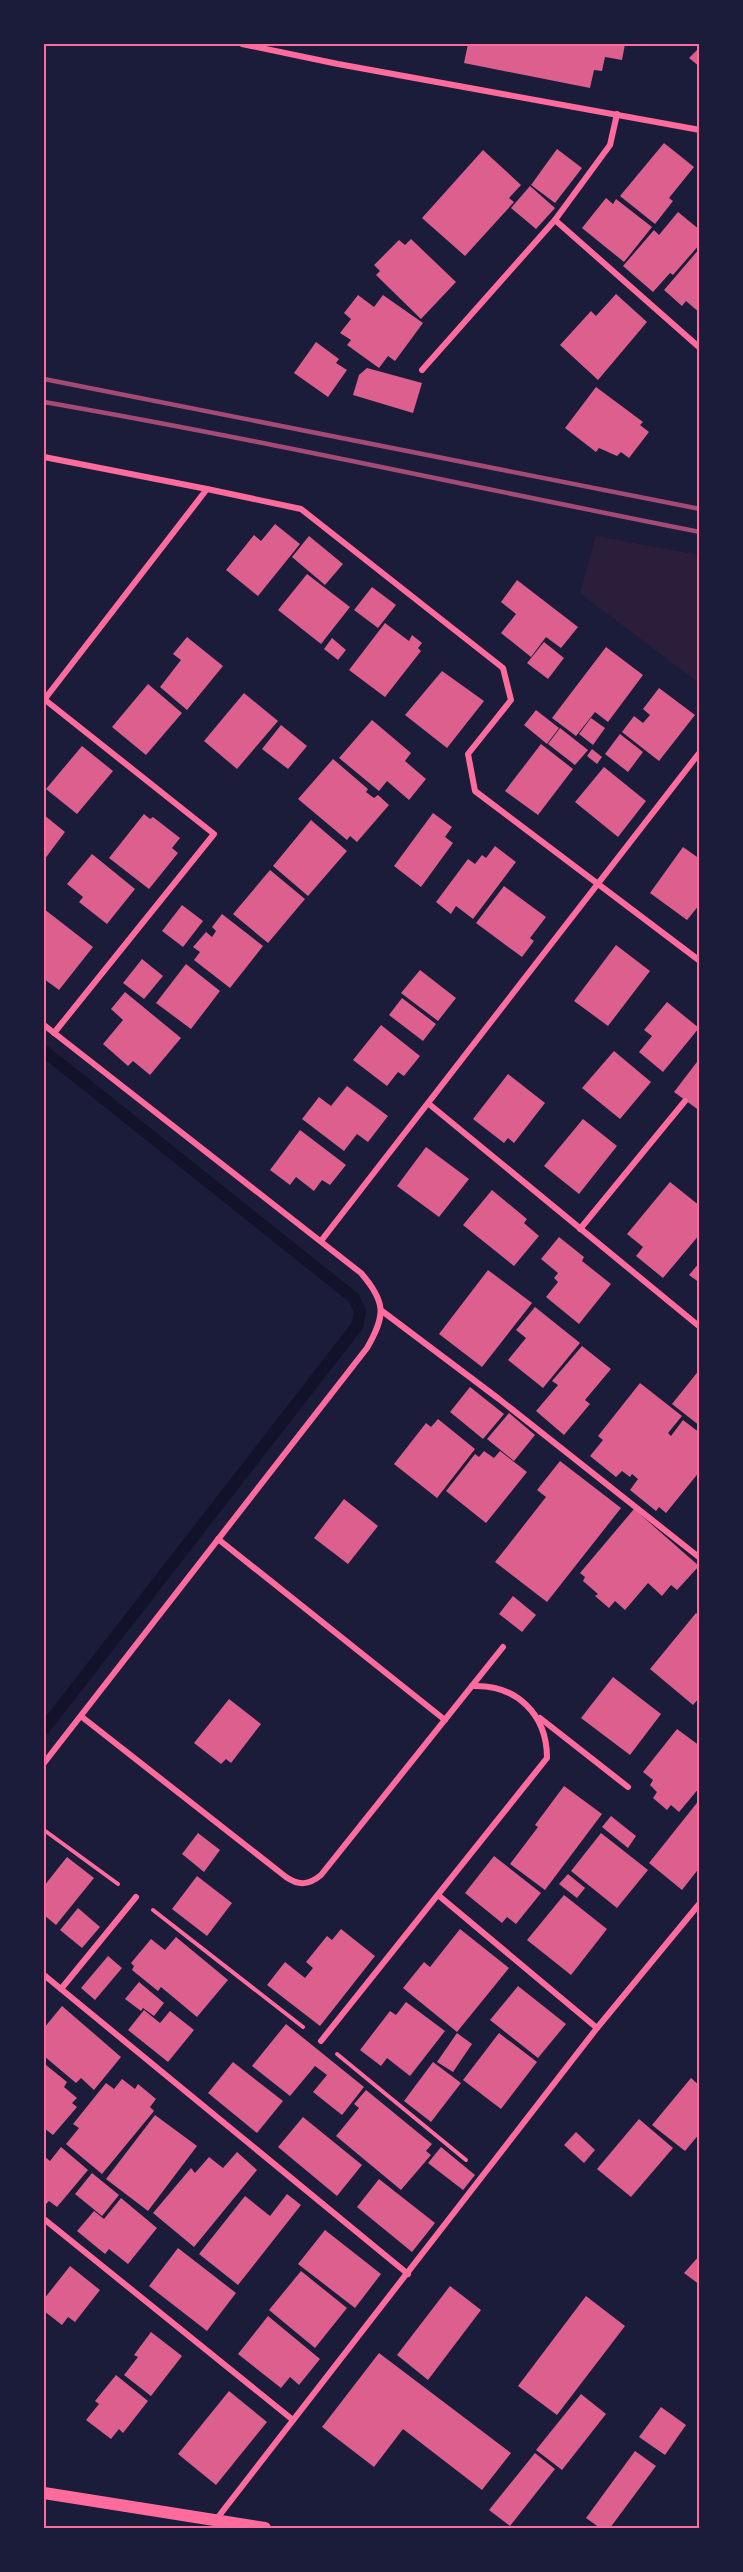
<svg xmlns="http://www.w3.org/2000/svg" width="743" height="2572" font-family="'Asap Condensed',sans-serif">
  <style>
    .green { fill: #2a1e3b }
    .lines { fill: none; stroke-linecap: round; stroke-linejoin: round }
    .stream { stroke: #12122b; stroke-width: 12 }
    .building { fill: #dd5f8e }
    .path { stroke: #ff6b9d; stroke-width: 4 }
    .minor { stroke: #ff6b9d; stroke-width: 6 }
    .secondary { stroke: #ff6b9d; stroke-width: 12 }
    .rail { stroke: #a44b75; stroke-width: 4.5 }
    .neatline { fill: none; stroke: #ff6b9d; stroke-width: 2 }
  </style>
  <rect width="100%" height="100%" fill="#1b1b3a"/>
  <path class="green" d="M 596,536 L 699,555 L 699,683 L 580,593 Z"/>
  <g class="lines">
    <path class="stream" d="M 44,1051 L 354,1298 L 360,1312 L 357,1326 L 44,1729"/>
  </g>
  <g class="building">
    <path d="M 468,44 L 625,44 L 622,60 L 605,57 L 602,71 L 594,70 L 590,88 L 464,63 Z"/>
    <path d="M 700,47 L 700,67 L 689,58 Z"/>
    <path d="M 664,143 L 694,167 L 669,198 L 673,201 L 655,224 L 620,196 Z"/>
    <path d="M 557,149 L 582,168 L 555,203 L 531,185 Z"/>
    <path d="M 483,150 L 521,185 L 509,198 L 514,202 L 465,256 L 422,218 Z"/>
    <path d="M 530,186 L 555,208 L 536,229 L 511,208 Z"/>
    <path d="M 606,198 L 613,204 L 616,199 L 652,227 L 624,262 L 582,228 Z"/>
    <path d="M 678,212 L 700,230 L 700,244 L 673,275 L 670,273 L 653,292 L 623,266 L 654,230 L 659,235 Z"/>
    <path d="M 411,239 L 456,282 L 421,319 L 376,275 L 380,271 L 374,265 L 399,240 L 405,245 Z"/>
    <path d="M 700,248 L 700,313 L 686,301 L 682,306 L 664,290 Z"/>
    <path d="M 616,294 L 647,322 L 598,380 L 560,345 L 591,311 L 596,316 Z"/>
    <path d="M 358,295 L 374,307 L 383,295 L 423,323 L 395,361 L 388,356 L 379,368 L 347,345 L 351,340 L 340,333 L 351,319 L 344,313 Z"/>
    <path d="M 316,342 L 339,359 L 336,363 L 347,370 L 328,397 L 294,373 Z"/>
    <path d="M 367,368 L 422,383 L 413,413 L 353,395 L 359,375 Z"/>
    <path d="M 596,387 L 643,422 L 640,425 L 649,432 L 629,458 L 621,452 L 617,456 L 599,448 L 596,452 L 565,428 Z"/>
    <path d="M 275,524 L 300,544 L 258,596 L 226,570 L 254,535 L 261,541 Z"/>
    <path d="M 309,536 L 343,564 L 325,585 L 292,557 Z"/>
    <path d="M 307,574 L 350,607 L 321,644 L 278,610 Z"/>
    <path d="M 517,580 L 578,627 L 561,648 L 546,637 L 531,657 L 501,633 L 516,614 L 501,602 Z"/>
    <path d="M 372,587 L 396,605 L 378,628 L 354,610 Z"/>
    <path d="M 385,623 L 409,641 L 412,635 L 422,643 L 418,648 L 421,651 L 385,697 L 349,670 Z"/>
    <path d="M 187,637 L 223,666 L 187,710 L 160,687 L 181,660 L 173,654 Z"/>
    <path d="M 332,638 L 346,650 L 338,660 L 324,649 Z"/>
    <path d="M 544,642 L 564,658 L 548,679 L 527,663 Z"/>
    <path d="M 606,647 L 643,675 L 608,722 L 595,712 L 576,736 L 552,718 Z"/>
    <path d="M 442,671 L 484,701 L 447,748 L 405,715 Z"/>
    <path d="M 148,684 L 182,713 L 146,755 L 112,727 Z"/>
    <path d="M 659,688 L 695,715 L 659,761 L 622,732 L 634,716 L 643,723 L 650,715 L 643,709 Z"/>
    <path d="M 244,693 L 278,721 L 237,769 L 204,741 Z"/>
    <path d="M 536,710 L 559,728 L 547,744 L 524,725 Z"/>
    <path d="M 591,718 L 605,728 L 593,745 L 579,734 Z"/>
    <path d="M 372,720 L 411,753 L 405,761 L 426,779 L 409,800 L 387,781 L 379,791 L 339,758 Z"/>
    <path d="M 281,725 L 307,746 L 288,769 L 262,749 Z"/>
    <path d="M 560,728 L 588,750 L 575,765 L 548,744 Z"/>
    <path d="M 620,734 L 643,752 L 628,772 L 605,754 Z"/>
    <path d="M 541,744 L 573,769 L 538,815 L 505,791 Z"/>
    <path d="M 82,746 L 113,771 L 77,814 L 46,789 Z"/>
    <path d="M 592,749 L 602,757 L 597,764 L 587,756 Z"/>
    <path d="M 333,759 L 368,789 L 366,792 L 374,798 L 378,795 L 389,805 L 357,842 L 350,836 L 347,840 L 298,799 Z"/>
    <path d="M 604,767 L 646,801 L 618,837 L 575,802 Z"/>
    <path d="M 433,813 L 452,827 L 445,837 L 453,843 L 421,887 L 394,866 Z"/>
    <path d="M 144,814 L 150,819 L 153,817 L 180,838 L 172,848 L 178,853 L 149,889 L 109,858 Z"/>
    <path d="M 44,815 L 65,832 L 44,860 Z"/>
    <path d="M 311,820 L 347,851 L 308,896 L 273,866 Z"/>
    <path d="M 495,846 L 516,862 L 473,919 L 456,906 L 451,914 L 436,902 L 468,859 L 475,864 L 482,855 L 486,858 Z"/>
    <path d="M 683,847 L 700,859 L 700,904 L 687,920 L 650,893 Z"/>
    <path d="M 92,854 L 135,889 L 107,924 L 79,902 L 83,897 L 67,884 Z"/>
    <path d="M 270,870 L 305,899 L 268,943 L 233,914 Z"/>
    <path d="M 504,886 L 546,917 L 530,938 L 534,941 L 522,957 L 476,923 Z"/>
    <path d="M 182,905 L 203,921 L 183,947 L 162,931 Z"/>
    <path d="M 44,909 L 93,947 L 59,990 L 44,979 Z"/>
    <path d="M 222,914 L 263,946 L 230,988 L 194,960 L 200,952 L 193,947 L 206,932 L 212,937 L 216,931 L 212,927 Z"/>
    <path d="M 616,945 L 650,971 L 608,1026 L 574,1001 Z"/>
    <path d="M 142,959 L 163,976 L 144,999 L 123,983 Z"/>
    <path d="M 186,964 L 220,991 L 191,1029 L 156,1003 Z"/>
    <path d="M 420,970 L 456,998 L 438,1021 L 401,993 Z"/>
    <path d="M 125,992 L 181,1038 L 150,1075 L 133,1061 L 128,1066 L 103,1044 L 123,1020 L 111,1009 Z"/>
    <path d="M 402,998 L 436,1024 L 423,1041 L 389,1015 Z"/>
    <path d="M 667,1002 L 699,1028 L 663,1072 L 639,1052 L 652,1036 L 644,1030 Z"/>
    <path d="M 381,1025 L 420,1056 L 404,1076 L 398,1072 L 387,1086 L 353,1060 Z"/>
    <path d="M 614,1051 L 651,1082 L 620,1119 L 582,1088 Z"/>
    <path d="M 700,1058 L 700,1111 L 674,1092 Z"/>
    <path d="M 508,1074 L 545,1103 L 514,1143 L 508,1138 L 504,1143 L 473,1119 Z"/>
    <path d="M 347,1086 L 388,1116 L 368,1142 L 357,1134 L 344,1151 L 302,1119 L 319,1097 L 331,1106 Z"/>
    <path d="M 583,1119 L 617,1146 L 579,1194 L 544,1166 Z"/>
    <path d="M 300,1130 L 346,1165 L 330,1185 L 322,1180 L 314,1191 L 296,1177 L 290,1185 L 270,1170 Z"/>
    <path d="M 426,1147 L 469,1179 L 439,1217 L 397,1186 Z"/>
    <path d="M 670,1182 L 700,1206 L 700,1234 L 663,1278 L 636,1256 L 643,1247 L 627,1234 Z"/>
    <path d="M 492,1190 L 527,1219 L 524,1223 L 539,1236 L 514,1266 L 463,1225 Z"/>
    <path d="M 559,1237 L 584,1257 L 582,1261 L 611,1284 L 579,1324 L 546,1297 L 558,1282 L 554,1278 L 558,1273 L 541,1259 Z"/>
    <path d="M 700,1262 L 700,1283 L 689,1275 Z"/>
    <path d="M 488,1270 L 532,1303 L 482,1367 L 439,1334 Z"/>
    <path d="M 535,1307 L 580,1343 L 543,1388 L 508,1360 L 526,1338 L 516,1330 Z"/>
    <path d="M 582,1346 L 611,1369 L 585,1400 L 590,1404 L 564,1435 L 536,1411 L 558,1385 L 552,1381 Z"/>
    <path d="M 700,1369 L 700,1426 L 672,1404 Z"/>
    <path d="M 640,1383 L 682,1416 L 668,1433 L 671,1436 L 683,1420 L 700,1433 L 700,1471 L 666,1513 L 659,1507 L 656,1511 L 630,1490 L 638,1479 L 632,1474 L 630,1477 L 622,1471 L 616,1477 L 590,1456 L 603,1440 L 598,1436 Z"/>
    <path d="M 470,1387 L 504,1414 L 483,1439 L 450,1412 Z"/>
    <path d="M 509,1413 L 535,1435 L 514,1461 L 487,1439 Z"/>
    <path d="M 438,1419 L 475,1449 L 437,1498 L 394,1464 L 426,1423 L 431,1427 Z"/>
    <path d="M 484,1451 L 494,1458 L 500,1451 L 527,1472 L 486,1523 L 446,1491 L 475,1454 L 479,1457 Z"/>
    <path d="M 560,1461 L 621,1508 L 547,1602 L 495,1562 L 546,1497 L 537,1490 Z"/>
    <path d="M 344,1499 L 378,1526 L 348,1564 L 314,1538 Z"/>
    <path d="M 634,1509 L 699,1566 L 677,1590 L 671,1585 L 662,1596 L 648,1583 L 625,1610 L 615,1601 L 609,1608 L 595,1596 L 598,1594 L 583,1581 L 585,1577 L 580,1573 Z"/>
    <path d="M 513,1596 L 536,1615 L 522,1632 L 499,1614 Z"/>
    <path d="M 696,1613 L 700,1616 L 700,1697 L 693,1705 L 650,1669 Z"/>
    <path d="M 613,1677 L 661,1714 L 630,1755 L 581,1718 Z"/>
    <path d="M 229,1699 L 261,1724 L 231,1763 L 226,1759 L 221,1764 L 194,1743 Z"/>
    <path d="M 677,1729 L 700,1746 L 700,1787 L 679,1812 L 671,1805 L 667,1810 L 653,1798 L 657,1792 L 650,1785 L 653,1780 L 643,1772 Z"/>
    <path d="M 564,1786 L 602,1814 L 545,1890 L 510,1864 L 538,1827 L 535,1825 Z"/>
    <path d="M 700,1799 L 700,1867 L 682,1890 L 649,1863 Z"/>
    <path d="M 611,1816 L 636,1836 L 628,1848 L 602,1827 Z"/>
    <path d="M 198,1833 L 220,1850 L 204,1872 L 182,1854 Z"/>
    <path d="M 601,1833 L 648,1870 L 617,1908 L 571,1871 Z"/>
    <path d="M 494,1856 L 541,1893 L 516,1924 L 507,1917 L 502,1923 L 465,1893 Z"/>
    <path d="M 67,1857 L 94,1878 L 56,1925 L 44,1915 L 44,1886 Z"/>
    <path d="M 568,1874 L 585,1888 L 577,1898 L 559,1884 Z"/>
    <path d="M 197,1876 L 232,1903 L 207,1936 L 172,1909 Z"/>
    <path d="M 564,1895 L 607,1929 L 571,1975 L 527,1940 Z"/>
    <path d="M 78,1908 L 100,1927 L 82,1948 L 60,1930 Z"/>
    <path d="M 341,1929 L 375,1956 L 320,2026 L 267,1985 L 285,1962 L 305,1978 L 313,1968 L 306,1962 L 327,1936 L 332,1940 Z"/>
    <path d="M 460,1929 L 509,1968 L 457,2032 L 403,1988 L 424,1962 L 430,1967 Z"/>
    <path d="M 176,1937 L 228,1980 L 197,2017 L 161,1987 L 158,1991 L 132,1970 L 134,1966 L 131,1963 L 151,1939 L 165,1950 Z"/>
    <path d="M 108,1956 L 122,1968 L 95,2000 L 81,1988 Z"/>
    <path d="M 139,1982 L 164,2003 L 154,2016 L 143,2008 L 141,2011 L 125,1999 Z"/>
    <path d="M 518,1986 L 566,2024 L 538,2058 L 490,2020 Z"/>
    <path d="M 406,2002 L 445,2031 L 410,2076 L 387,2058 L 381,2066 L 360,2050 L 390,2011 L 396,2015 Z"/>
    <path d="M 62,2006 L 121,2057 L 94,2090 L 81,2078 L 76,2083 L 44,2056 L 44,2028 Z"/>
    <path d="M 144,2010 L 160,2023 L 170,2011 L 194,2030 L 168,2062 L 128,2030 Z"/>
    <path d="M 286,2024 L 364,2087 L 342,2115 L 313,2092 L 327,2075 L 315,2066 L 290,2096 L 252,2066 Z"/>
    <path d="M 457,2033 L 472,2044 L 453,2072 L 437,2062 Z"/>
    <path d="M 499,2033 L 537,2062 L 501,2109 L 463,2080 Z"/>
    <path d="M 233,2062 L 283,2101 L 257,2133 L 208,2093 Z"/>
    <path d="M 433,2062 L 461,2083 L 431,2122 L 404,2101 Z"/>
    <path d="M 46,2065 L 67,2082 L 64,2087 L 77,2098 L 72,2103 L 77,2107 L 53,2135 L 44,2128 L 44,2068 Z"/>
    <path d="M 691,2078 L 700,2086 L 700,2133 L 685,2151 L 652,2125 Z"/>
    <path d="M 122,2079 L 135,2089 L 138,2084 L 156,2099 L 150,2107 L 154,2111 L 102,2174 L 66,2144 L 79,2128 L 73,2124 L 106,2083 L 114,2089 Z"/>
    <path d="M 366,2090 L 432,2144 L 426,2151 L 431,2155 L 401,2190 L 336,2136 L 359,2108 L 354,2104 Z"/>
    <path d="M 155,2115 L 197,2146 L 148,2211 L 106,2179 Z"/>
    <path d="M 303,2117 L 362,2165 L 337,2196 L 278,2147 Z"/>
    <path d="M 639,2119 L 673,2148 L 631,2197 L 597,2169 Z"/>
    <path d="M 576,2132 L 595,2150 L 584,2163 L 564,2145 Z"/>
    <path d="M 61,2147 L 88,2170 L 57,2207 L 49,2201 L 45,2205 L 44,2156 L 50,2161 Z"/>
    <path d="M 441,2147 L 475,2175 L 463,2190 L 428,2163 Z"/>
    <path d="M 237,2152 L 257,2170 L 194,2247 L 153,2213 L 191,2168 L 195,2173 L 209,2157 L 223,2168 Z"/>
    <path d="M 92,2173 L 119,2195 L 102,2216 L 75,2194 Z"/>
    <path d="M 379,2179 L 435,2223 L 412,2252 L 357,2207 Z"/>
    <path d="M 287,2194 L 301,2205 L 238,2285 L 199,2254 L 245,2196 L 270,2216 Z"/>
    <path d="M 121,2198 L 157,2228 L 128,2264 L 109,2249 L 105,2254 L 77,2231 L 94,2211 L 104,2219 Z"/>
    <path d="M 325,2230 L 381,2274 L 355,2308 L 298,2264 Z"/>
    <path d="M 178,2248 L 236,2293 L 207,2331 L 149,2286 Z"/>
    <path d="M 700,2255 L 700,2285 L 684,2273 Z"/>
    <path d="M 70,2266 L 100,2290 L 75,2322 L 68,2317 L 62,2325 L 44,2311 L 44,2299 Z"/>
    <path d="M 301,2271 L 347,2308 L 315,2348 L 269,2310 Z"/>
    <path d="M 450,2286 L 481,2310 L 428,2380 L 397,2355 Z"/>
    <path d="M 586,2296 L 625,2326 L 557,2415 L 518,2386 Z"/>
    <path d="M 268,2316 L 320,2359 L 299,2385 L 290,2377 L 281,2388 L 238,2354 Z"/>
    <path d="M 151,2332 L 182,2356 L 151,2396 L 124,2375 L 138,2357 L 134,2355 Z"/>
    <path d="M 379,2353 L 511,2453 L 482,2490 L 403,2429 L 374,2467 L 322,2427 Z"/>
    <path d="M 116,2375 L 148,2401 L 123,2433 L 119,2429 L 111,2439 L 86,2420 L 99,2404 L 95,2401 Z"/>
    <path d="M 229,2391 L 267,2422 L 216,2485 L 178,2454 Z"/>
    <path d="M 581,2394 L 606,2414 L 562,2470 L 536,2450 Z"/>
    <path d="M 661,2407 L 686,2425 L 665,2455 L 639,2437 Z"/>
    <path d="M 635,2451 L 656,2466 L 610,2528 L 600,2528 L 586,2518 Z"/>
    <path d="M 535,2453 L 555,2469 L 510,2526 L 489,2510 Z"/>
  </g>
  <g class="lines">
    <g class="path">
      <path d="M 44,1830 L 118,1884"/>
      <path d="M 153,1910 L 303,2027"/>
      <path d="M 337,2054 L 466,2160"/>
    </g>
    <g class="minor">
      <path d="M 242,44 L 338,64 L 700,130"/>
      <path d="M 555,220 L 700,348"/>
      <path d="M 422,370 L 555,220 L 610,145 L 617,114"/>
      <path d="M 44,457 L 207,489 L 44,700"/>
      <path d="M 207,489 L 301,509 L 503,668 L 511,700 L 468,754 L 475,791 L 700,961"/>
      <path d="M 44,699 L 214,834 L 54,1033"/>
      <path d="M 44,1025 L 361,1273 C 386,1302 386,1315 367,1348 L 44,1763"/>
      <path d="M 429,1104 L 700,1327"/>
      <path d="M 580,1229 L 685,1101"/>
      <path d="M 321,1241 L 700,752"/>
      <path d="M 382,1311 L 499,1399 L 700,1558"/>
      <path d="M 218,1539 L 445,1720"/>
      <path d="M 82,1717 L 286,1877 C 299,1886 309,1885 321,1875 L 503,1647"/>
      <path d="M 540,1718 L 628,1787"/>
      <path d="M 438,1895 L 597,2028"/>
      <path d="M 44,1975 L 408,2274"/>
      <path d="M 61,1989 L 136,1897"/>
      <path d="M 321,2041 L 547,1758 C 547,1714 516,1684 472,1686"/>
      <path d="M 44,2219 L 293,2420"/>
      <path d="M 215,2521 L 597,2028 L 700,1903"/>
    </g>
    <path class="secondary" d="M 44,2493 L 265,2528"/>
    <g class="rail">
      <path d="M 44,379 L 700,509"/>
      <path d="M 44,402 C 263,440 481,489 700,532"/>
    </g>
  </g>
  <rect width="743" height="2572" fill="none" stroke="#1b1b3a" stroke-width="90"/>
  <rect x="45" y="45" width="653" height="2482" class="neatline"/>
</svg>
